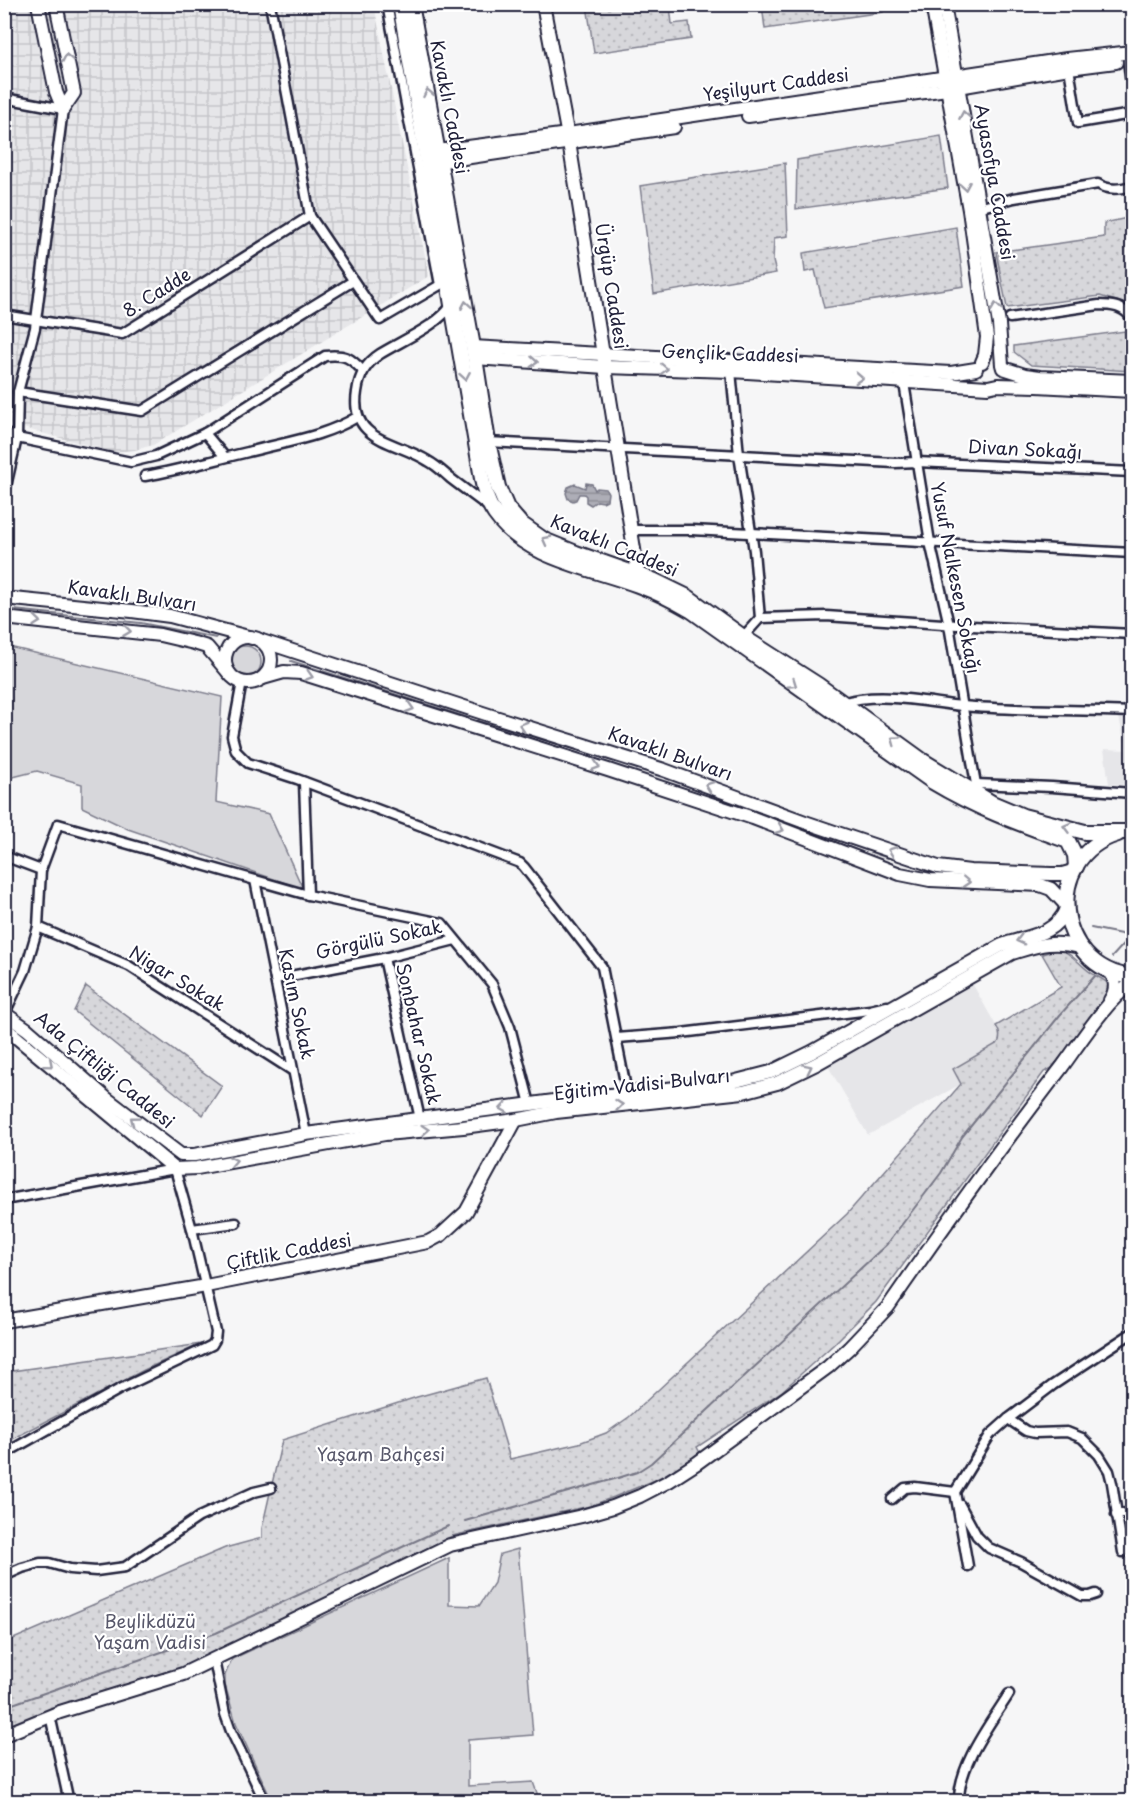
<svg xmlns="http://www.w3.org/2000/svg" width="1137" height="1806" font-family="'Playpen Sans',sans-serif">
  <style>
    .built { fill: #e6e6e9 }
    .industrial { fill: url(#industrial-grid) }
    .grass { fill: #d7d7db; stroke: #7c7c8b; stroke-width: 1.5 }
    .park { fill: url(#park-dots); stroke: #7c7c8b; stroke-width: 1.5 }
    .water { fill: url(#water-rules); stroke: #767685; stroke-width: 1.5 }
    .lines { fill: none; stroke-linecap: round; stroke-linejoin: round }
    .stream { stroke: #767685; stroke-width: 2 }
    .street-casing { stroke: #22223b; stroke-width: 13 }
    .secondary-casing { stroke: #22223b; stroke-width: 16 }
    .primary-casing { stroke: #22223b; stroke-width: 18 }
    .street { stroke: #fff; stroke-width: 8 }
    .secondary { stroke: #fff; stroke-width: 12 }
    .primary { stroke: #fff; stroke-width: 14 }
    .oneway { stroke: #9c9ca7 }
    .labels { text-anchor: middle; stroke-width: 4.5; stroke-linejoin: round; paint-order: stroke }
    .street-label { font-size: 18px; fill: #22223b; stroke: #fff }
    .park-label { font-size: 18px; fill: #58586b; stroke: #fff }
  </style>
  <defs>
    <pattern id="industrial-grid" width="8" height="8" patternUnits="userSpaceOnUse" patternTransform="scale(1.5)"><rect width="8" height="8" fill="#e6e6e9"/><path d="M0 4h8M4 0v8" fill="none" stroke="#c5c5c9"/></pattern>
    <pattern id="park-dots" width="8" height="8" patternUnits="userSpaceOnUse" patternTransform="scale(1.5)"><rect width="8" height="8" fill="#d7d7db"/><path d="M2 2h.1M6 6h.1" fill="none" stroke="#b8b8bd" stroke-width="1.8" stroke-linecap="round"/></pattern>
    <pattern id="water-rules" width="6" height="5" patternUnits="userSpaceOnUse" patternTransform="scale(1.5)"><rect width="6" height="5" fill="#aeaeb7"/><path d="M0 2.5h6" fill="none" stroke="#8d8d96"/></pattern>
  </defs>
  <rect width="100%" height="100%" fill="#f6f6f7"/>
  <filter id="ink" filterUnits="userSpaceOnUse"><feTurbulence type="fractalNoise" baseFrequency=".0167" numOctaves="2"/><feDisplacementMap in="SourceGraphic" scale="12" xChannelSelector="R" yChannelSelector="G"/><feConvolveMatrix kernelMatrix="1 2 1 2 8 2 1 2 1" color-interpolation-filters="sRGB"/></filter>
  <g filter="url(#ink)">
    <g class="built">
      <path d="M 1119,717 L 1132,717 L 1132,785 L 1109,784 L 1104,749 L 1126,750 Z"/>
      <path d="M 972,983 L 999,1031 L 1000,1039 L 998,1043 L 953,1069 L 961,1084 L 868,1135 L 828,1066 Z"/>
    </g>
    <path class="industrial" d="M 5,5 L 374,5 L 429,276 L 153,445 L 135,450 L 113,452 L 8,424 L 5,434 Z"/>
    <g class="grass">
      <circle cx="245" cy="662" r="16"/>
      <path d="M 5,646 L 222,697 L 216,802 L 269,814 L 303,889 L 128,829 L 82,807 L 82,784 L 37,771 L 5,779 Z"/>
      <path d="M 518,1549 L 533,1735 L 468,1740 L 468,1786 L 533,1782 L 537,1793 L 536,1801 L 272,1801 L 236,1723 L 225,1685 L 225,1675 L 232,1659 L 449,1558 L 449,1605 L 479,1606 L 494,1583 L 500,1554 Z"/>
    </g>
    <g class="park">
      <path d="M 587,5 L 674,5 L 670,6 L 672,24 L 689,22 L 691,39 L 594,53 Z"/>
      <path d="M 762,5 L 882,5 L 883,12 L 765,29 Z"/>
      <path d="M 941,136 L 948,188 L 796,209 L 797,160 Z"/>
      <path d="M 785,163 L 788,236 L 774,238 L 773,261 L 776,273 L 654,294 L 640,186 Z"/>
      <path d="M 1132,217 L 1132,306 L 1100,296 L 1007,308 L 996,252 L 1104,237 L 1104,223 Z"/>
      <path d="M 956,227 L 964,286 L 824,308 L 815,270 L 805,272 L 803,253 Z"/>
      <path d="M 1125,331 L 1126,346 L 1132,345 L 1132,371 L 1031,365 L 1014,352 L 1014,346 Z"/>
      <path d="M 1059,949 C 1072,953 1079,964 1090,972 C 1097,977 1104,979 1110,985 L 1109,993 L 1052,1068 L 1044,1072 L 876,1302 L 833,1345 L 781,1392 L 697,1447 L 701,1455 L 655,1480 L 614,1497 L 590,1506 L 452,1536 L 168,1676 L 5,1729 L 4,1643 L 225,1548 L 262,1538 L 262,1528 L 282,1440 L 417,1397 L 486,1378 L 510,1459 L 579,1443 L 606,1433 L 629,1417 L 847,1214 L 961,1084 L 953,1069 L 998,1043 C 1001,1037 1000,1032 996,1026 L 1061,987 L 1042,954 Z"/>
      <path d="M 86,986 L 222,1086 L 203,1115 L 74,1011 Z"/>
      <path d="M 201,1344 L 144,1370 L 5,1443 L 5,1372 Z"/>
    </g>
    <path class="water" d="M 586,483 L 592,484 L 595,490 L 597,488 L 606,489 L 608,493 L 607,500 L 603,502 L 597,501 L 591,505 L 586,502 L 586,496 L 584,494 L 579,494 L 576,500 L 573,501 L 568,499 L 566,493 L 568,487 L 575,484 L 585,488 Z"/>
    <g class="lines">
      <g class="stream">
        <path d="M 4,609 L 141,623 L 216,638"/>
        <path d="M 291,661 L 469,718"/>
        <path d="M 478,721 L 599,756"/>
        <path d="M 718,796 L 728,800"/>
        <path d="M 737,804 L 888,858"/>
        <path d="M 1091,928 L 1131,936"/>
        <path d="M 1112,957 L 1132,935"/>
        <path d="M 465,1521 L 618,1478 L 637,1472 L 651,1463 L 887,1244 L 941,1173 L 962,1137 L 1060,1015 L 1095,976"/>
        <path d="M 4,1707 L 216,1633 L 448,1526"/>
      </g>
      <defs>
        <g id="street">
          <path d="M 270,4 L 310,216 L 380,320 L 440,285 L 387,4"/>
          <path d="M 1128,61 L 1132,91"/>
          <path d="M 1069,68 L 1078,123 L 1132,114"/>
          <path d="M 4,98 L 63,109 L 35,328 L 18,392 L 17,438 L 4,433"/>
          <path d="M 975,209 L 1014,198 L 1098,184 C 1109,191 1120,189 1132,186"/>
          <path d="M 451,305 C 441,324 399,342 380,354 C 366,363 359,376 357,392 C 349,442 397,441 428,461 C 436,465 443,472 450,478 C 463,488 477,498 490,508"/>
          <path d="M 4,315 L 122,334 L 310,216"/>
          <path d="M 1010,318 L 1099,305 C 1110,305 1122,306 1129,315 L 1132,315"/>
          <path d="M 731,371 L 739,455 L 754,551 L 760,618 L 743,637"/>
          <path d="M 903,377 L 930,542 L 949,625 L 972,762 L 976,784 L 974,793"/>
          <path d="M 18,392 L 142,411 L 353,281"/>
          <path d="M 205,433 L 225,457"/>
          <path d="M 488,442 L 895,463 L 917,462 L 1132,472"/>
          <path d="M 145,476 C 180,470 214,460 248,452 C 285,442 324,437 357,417"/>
          <path d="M 4,495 L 17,438 L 131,462 L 156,456 L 205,433 L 325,356 C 345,354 350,357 363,371"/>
          <path d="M 631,530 L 692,530 L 1132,553"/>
          <path d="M 760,618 L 826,616 L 972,626 L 1132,634"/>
          <path d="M 242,682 L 232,736 L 236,751 L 248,763 L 297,779 L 520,863 L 524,867 L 602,967 L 627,1093"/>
          <path d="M 842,703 C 879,691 925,702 962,706 C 1018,711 1076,709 1132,712"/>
          <path d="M 304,782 L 308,895"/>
          <path d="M 976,784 L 1052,787 L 1132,793"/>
          <path d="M 4,856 L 41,870"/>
          <path d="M 255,880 L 306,1134"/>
          <path d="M 38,927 L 129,966 L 293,1071"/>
          <path d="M 384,958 L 420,1119"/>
          <path d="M 275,979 L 384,958 L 455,940"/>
          <path d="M 5,1013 L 25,971 L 38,927 L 41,870 L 58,824 L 308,895 L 442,923 L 492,984 L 510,1027 L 530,1104"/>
          <path d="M 617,1038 L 681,1033 L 870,1010 L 887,1006"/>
          <path d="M 4,1200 L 175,1169"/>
          <path d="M 192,1229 L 236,1223"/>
          <path d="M 1008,1419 L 1026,1431 L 1035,1433 L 1067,1432 L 1082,1438 L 1099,1455 L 1109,1471 L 1112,1483 L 1123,1552"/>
          <path d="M 4,1454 L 120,1389 L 206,1348 L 212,1345 L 215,1340 L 216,1332 L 192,1229 L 175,1169"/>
          <path d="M 892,1499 L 905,1488 L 915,1487 L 955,1492"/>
          <path d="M 960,1505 L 977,1536 L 989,1548 L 1021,1562 L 1082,1596 L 1090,1596 L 1096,1594"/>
          <path d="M 1116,1515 L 1132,1512"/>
          <path d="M 968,1566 L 955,1492 L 990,1435 L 1008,1419 L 1053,1385 L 1132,1333"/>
          <path d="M 4,1576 L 22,1568 L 40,1563 L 49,1563 L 70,1569 L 96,1571 L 125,1567 L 199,1517 L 254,1492 L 271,1488"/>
          <path d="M 214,1660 L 225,1714 L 231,1731 L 265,1802"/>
          <path d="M 50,1715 L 69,1802"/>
          <path d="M 959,1802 C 958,1765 990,1724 1009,1694"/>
          <path d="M 1125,1802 L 1132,1800"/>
        </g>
        <g id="secondary">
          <path d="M 38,4 L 56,92 L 63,109"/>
          <path d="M 56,4 L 74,93 L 63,109"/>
          <path d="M 543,4 L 569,142 L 638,574"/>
          <path d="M 932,4 L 969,210 L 987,337 L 985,355 L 982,362"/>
          <path d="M 944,4 L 999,324 L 1002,365"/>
          <path d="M 748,116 L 947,89 L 1069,68 L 1116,62"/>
          <path d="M 430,152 L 568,134 L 1067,59 L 1132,52"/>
          <path d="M 430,163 L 674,127"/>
          <path d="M 473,347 L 951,373 L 976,369"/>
          <path d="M 475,358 L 605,367 L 731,371 L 988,387 L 997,385 L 1037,386 L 1132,391"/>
          <path d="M 1003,368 L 1025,375 L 1040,377 L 1132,381"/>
          <path d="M 4,598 L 132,611 L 170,616 L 252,638"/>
          <path d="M 4,618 L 160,635 L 194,643 L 207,647 L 229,673"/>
          <circle cx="248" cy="660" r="23"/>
          <path d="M 259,640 L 489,715 L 664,770 L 805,822 L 938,867 L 970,871 L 1051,874 L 1062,874 L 1073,871"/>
          <path d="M 263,678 L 284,672 L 301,673 L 608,770 L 753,818 L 900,874 L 930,880 L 1040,885 L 1051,889 L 1066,905"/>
          <path d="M 1110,971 C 1116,981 1117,990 1110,1000"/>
          <path d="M 4,1013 L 27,1029 L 106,1098 L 181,1155 L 194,1155 L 306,1134 L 554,1101 L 732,1082 L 771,1072 L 812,1052 L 1002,945 C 1026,936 1055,936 1066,909"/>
          <path d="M 4,1027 L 175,1169 L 197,1168 L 385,1134 L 463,1127 L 516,1120 L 556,1112 L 743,1092 L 777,1083 L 816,1064 L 1012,953 C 1039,945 1052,940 1080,947"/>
          <path d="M 4,1321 L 206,1286 L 428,1242 L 441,1235 L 466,1212 L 516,1120"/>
          <path d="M 4,1735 L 60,1712 L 183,1674 L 450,1545 L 582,1516 L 613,1507 L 640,1496 L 669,1481 L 697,1463 L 828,1367 L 849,1348 L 888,1307 C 944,1226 1002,1145 1062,1067 C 1081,1041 1106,1001 1132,983"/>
        </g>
        <g id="primary">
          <path d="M 400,4 L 479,461 C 482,478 484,499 495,514 C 527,559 590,567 638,585 C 657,592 675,601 692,611 L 933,782 C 978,809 1018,823 1068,841 L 1075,855 L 1076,867"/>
          <path d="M 411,4 L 475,358 L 488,442 L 498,487 L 507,508 L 520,523 L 544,540 L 576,553 L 653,580 L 688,597 L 743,637 L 818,685 L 923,761 L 992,803 L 1023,816 L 1085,832 L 1125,832"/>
          <path d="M 1118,834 C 1041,857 1054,968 1132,977"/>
        </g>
      </defs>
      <use href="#street" class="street-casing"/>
      <use href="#secondary" class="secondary-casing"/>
      <use href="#primary" class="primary-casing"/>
      <use href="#street" class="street"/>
      <use href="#secondary" class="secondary"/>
      <use href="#primary" class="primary"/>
    </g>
    <defs><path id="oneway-chevron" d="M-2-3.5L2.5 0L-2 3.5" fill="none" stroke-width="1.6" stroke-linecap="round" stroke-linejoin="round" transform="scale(1.5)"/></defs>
    <g class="oneway">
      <use href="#oneway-chevron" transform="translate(67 58) rotate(-101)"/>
      <use href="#oneway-chevron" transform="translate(428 93) rotate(-101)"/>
      <use href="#oneway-chevron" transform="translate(964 115) rotate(-100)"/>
      <use href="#oneway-chevron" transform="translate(965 186) rotate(80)"/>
      <use href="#oneway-chevron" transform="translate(466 305) rotate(-100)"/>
      <use href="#oneway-chevron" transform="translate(996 307) rotate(-99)"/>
      <use href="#oneway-chevron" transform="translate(534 362) rotate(4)"/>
      <use href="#oneway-chevron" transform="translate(664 369) rotate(2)"/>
      <use href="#oneway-chevron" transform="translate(465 376) rotate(80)"/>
      <use href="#oneway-chevron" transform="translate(859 378) rotate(3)"/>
      <use href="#oneway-chevron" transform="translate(546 540) rotate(-152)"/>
      <use href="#oneway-chevron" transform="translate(37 621) rotate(6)"/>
      <use href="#oneway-chevron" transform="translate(127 631) rotate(7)"/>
      <use href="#oneway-chevron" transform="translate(309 676) rotate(17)"/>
      <use href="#oneway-chevron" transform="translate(793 684) rotate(35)"/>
      <use href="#oneway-chevron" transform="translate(410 708) rotate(17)"/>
      <use href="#oneway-chevron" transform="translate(523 726) rotate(-163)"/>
      <use href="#oneway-chevron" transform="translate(895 740) rotate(-144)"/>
      <use href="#oneway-chevron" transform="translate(596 766) rotate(17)"/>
      <use href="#oneway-chevron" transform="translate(709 786) rotate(-160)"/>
      <use href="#oneway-chevron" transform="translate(1067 827) rotate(-165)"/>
      <use href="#oneway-chevron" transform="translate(780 829) rotate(21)"/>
      <use href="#oneway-chevron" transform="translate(892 851) rotate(-160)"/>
      <use href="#oneway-chevron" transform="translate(966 882) rotate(3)"/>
      <use href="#oneway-chevron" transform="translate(1020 940) rotate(165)"/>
      <use href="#oneway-chevron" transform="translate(49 1064) rotate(40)"/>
      <use href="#oneway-chevron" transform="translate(808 1068) rotate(-26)"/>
      <use href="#oneway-chevron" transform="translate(619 1105) rotate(-6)"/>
      <use href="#oneway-chevron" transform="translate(504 1108) rotate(172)"/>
      <use href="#oneway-chevron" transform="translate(134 1120) rotate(-143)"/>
      <use href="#oneway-chevron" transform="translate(425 1130) rotate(-4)"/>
      <use href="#oneway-chevron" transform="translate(233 1161) rotate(-11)"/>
    </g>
  </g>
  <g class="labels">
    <g class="street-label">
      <text transform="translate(776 85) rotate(-8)" y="6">Yeşilyurt Caddesi</text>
      <text transform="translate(449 107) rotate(79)" y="6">Kavaklı Caddesi</text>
      <text transform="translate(994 182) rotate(80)" y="6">Ayasofya Caddesi</text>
      <text transform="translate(611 286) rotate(81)" y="6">Ürgüp Caddesi</text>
      <text transform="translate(157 293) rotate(-32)" y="6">8. Cadde</text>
      <text transform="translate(730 354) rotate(2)" y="6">Gençlik Caddesi</text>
      <text transform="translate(1025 450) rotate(3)" y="6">Divan Sokağı</text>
      <text transform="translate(614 546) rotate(22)" y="6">Kavaklı Caddesi</text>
      <text transform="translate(955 578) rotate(79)" y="6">Yusuf Nalkesen Sokağı</text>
      <text transform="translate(132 596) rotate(8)" y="6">Kavaklı Bulvarı</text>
      <text transform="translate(670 754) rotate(19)" y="6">Kavaklı Bulvarı</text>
      <text transform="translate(379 940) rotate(-12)" y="6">Görgülü Sokak</text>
      <text transform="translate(177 979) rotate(31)" y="6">Nigar Sokak</text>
      <text transform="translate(296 1004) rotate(78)" y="6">Kasım Sokak</text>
      <text transform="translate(418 1034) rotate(77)" y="6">Sonbahar Sokak</text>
      <text transform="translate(104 1070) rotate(39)" y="6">Ada Çiftliği Caddesi</text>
      <text transform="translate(642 1085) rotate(-6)" y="6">Eğitim Vadisi Bulvarı</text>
      <text transform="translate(289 1252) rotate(-11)" y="6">Çiftlik Caddesi</text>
    </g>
    <g class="park-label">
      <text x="381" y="1461">Yaşam Bahçesi</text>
      <text x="150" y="1628">Beylikdüzü<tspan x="150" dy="21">Yaşam Vadisi</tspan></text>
    </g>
  </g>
  <rect width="1137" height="1806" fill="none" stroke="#fff" stroke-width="24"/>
  <rect x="12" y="12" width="1113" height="1782" fill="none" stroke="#22223b" stroke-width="2" filter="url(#ink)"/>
</svg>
